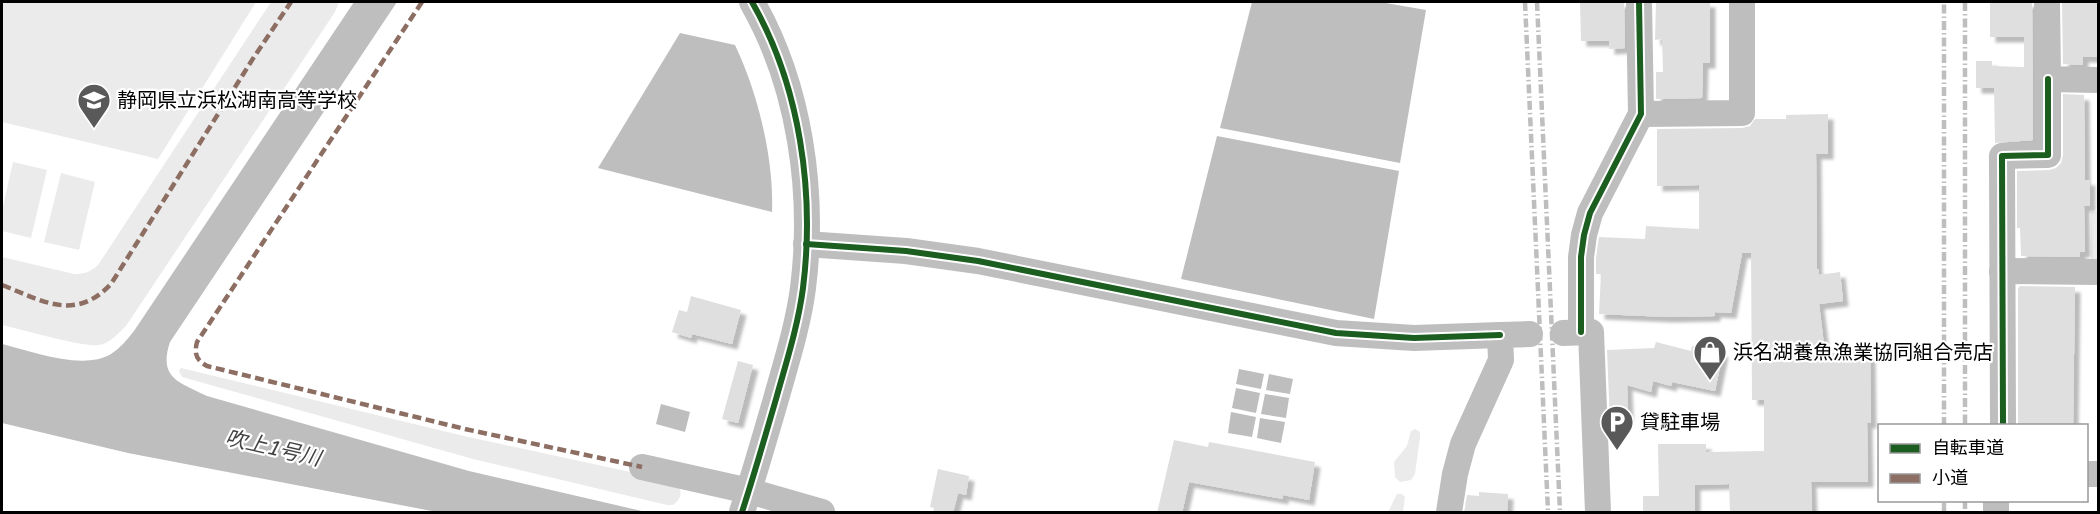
<svg xmlns="http://www.w3.org/2000/svg" width="2100" height="514" font-family="'Varela Round','Noto Sans JP',sans-serif">
  <style>
    .green { fill: #ebebeb }
    .water { fill: #bebebe }
    .building { fill: #dfdfdf; filter: url(#shadow) }
    .lines { fill: none; stroke-linecap: round; stroke-linejoin: round }
    .minor { stroke: #bebebe; stroke-width: 26 }
    .rail { stroke: #bebebe; stroke-width: 4.5; stroke-dasharray: 9 3 1.5 3; stroke-linecap: butt }
    .quiet { stroke: #8d6e63; stroke-width: 4.5; stroke-dasharray: 9 4.5; stroke-linecap: butt }
    .cycleway-casing { stroke: #fff; stroke-width: 10 }
    .cycleway { stroke: #1b5e20; stroke-width: 6 }
    .labels { text-anchor: middle; stroke-width: 4.5; stroke-linejoin: round; paint-order: stroke }
    .poi-label { font-size: 20px; fill: #000; stroke: #fff; text-anchor: start }
    .water-label { font-size: 21px; font-style: italic; fill: #434343; stroke: #fff }
  </style>
  <defs>
    <filter id="shadow"><feDropShadow dx="5.5" dy="5.5" stdDeviation="1.5" flood-color="#0004"/></filter>
  </defs>
  <rect width="100%" height="100%" fill="#fff"/>
  <g class="green">
    <path d="M 2,2 L 256,2 L 158,159 L 2,122 Z"/>
    <path d="M 271,2 L 339,2 L 335,12 L 126,326 C 118,333 111,343 99,345 C 85,348 20,329 2,325 L 2,257 L 74,274 C 85,274 90,272 98,265 Z"/>
    <path d="M 13,162 L 47,170 L 31,238 L 2,231 L 2,211 Z"/>
    <path d="M 61,173 L 95,182 L 79,250 L 44,242 Z"/>
    <rect x="2091" y="212" width="7" height="52"/>
    <path d="M 181,368 L 464,436 L 672,481 L 679,485 C 682,494 681,499 673,505 L 667,505 L 473,459 L 182,377 L 179,371 Z"/>
    <path d="M 1415,429 L 1420,432 L 1420,437 L 1415,474 L 1411,480 L 1400,482 L 1395,477 L 1394,462 L 1407,446 L 1411,431 Z"/>
    <path d="M 1397,494 L 1402,494 L 1405,497 L 1403,512 L 1388,512 Z"/>
  </g>
  <g class="water">
    <path d="M 354,2 L 397,2 L 170,342 C 158,378 179,382 207,396 L 469,471 L 646,512 L 437,512 L 128,453 L 2,423 L 2,344 C 31,351 83,371 111,354 C 120,348 127,340 134,331 Z"/>
    <path d="M 1252,2 L 1380,2 L 1426,10 L 1400,163 L 1220,128 Z"/>
    <path d="M 680,33 L 735,45 C 758,93 774,159 772,212 L 598,168 Z"/>
    <path d="M 1217,136 L 1399,171 L 1374,319 L 1181,279 Z"/>
    <path d="M 1239,369 L 1264,374 L 1261,389 L 1236,384 Z"/>
    <path d="M 1269,374 L 1293,379 L 1290,394 L 1266,390 Z"/>
    <path d="M 1236,388 L 1260,393 L 1256,413 L 1232,408 Z"/>
    <path d="M 1265,394 L 1289,398 L 1286,418 L 1261,414 Z"/>
    <path d="M 661,404 L 690,412 L 685,432 L 656,424 Z"/>
    <path d="M 1231,412 L 1256,417 L 1252,437 L 1228,433 Z"/>
    <path d="M 1260,418 L 1285,422 L 1281,443 L 1257,438 Z"/>
  </g>
  <g class="building">
    <path d="M 1580,2 L 1624,2 L 1625,48 L 1609,49 L 1609,41 L 1581,41 Z"/>
    <path d="M 1656,2 L 1710,2 L 1710,63 L 1703,63 L 1702,98 L 1656,99 L 1656,72 L 1663,72 L 1662,39 L 1655,40 Z"/>
    <path d="M 1990,2 L 2032,2 L 2033,140 L 1995,143 L 1994,88 L 1976,88 L 1976,61 L 1992,61 L 1992,66 L 2024,67 L 2024,37 L 1990,37 Z"/>
    <path d="M 2062,2 L 2098,2 L 2098,57 L 2083,57 L 2083,65 L 2063,64 Z"/>
    <path d="M 2063,94 L 2084,95 L 2085,180 L 2090,180 L 2090,206 L 2084,206 L 2085,252 L 2080,252 L 2080,257 L 2021,256 L 2020,228 L 2017,228 L 2017,171 L 2049,170 L 2056,168 L 2061,163 L 2063,155 Z"/>
    <path d="M 1828,114 L 1828,154 L 1816,154 L 1817,269 L 1819,269 L 1819,275 L 1840,272 L 1843,301 L 1819,304 L 1825,353 L 1870,352 L 1871,423 L 1867,423 L 1868,482 L 1811,482 L 1812,513 L 1730,513 L 1729,484 L 1695,485 L 1695,513 L 1643,513 L 1643,496 L 1659,496 L 1658,444 L 1706,444 L 1706,452 L 1764,451 L 1764,400 L 1752,400 L 1751,253 L 1742,253 L 1731,313 L 1715,312 L 1715,316 L 1668,317 L 1599,314 L 1601,274 L 1596,274 L 1596,258 L 1599,237 L 1645,239 L 1646,226 L 1699,229 L 1699,185 L 1657,186 L 1657,129 L 1742,128 L 1750,126 L 1755,119 L 1786,119 L 1786,115 Z"/>
    <path d="M 2020,286 L 2075,287 L 2073,426 L 2018,424 L 2018,289 Z"/>
    <path d="M 691,296 L 741,310 L 732,344 L 692,334 L 691,338 L 672,332 L 679,310 L 687,312 Z"/>
    <path d="M 1656,342 L 1691,351 L 1692,346 L 1723,352 L 1715,391 L 1672,382 L 1671,386 L 1653,381 L 1651,392 L 1627,385 L 1628,413 L 1624,423 L 1610,423 L 1607,350 L 1654,348 Z"/>
    <path d="M 738,361 L 753,365 L 738,423 L 722,419 Z"/>
    <path d="M 1174,440 L 1208,447 L 1209,442 L 1315,462 L 1309,500 L 1283,495 L 1283,499 L 1189,482 L 1182,513 L 1157,513 Z"/>
    <path d="M 938,469 L 969,476 L 966,495 L 958,493 L 953,513 L 933,513 L 934,508 L 930,507 Z"/>
    <path d="M 1479,492 L 1508,494 L 1507,513 L 1464,513 L 1467,495 L 1479,496 Z"/>
  </g>
  <g class="lines">
    <g class="minor">
      <path d="M 2047,2 L 2048,79 L 2098,80"/>
      <path d="M 1641,114 L 1742,113 L 1742,2"/>
      <path d="M 806,244 L 906,251 L 978,261 L 1336,333 L 1414,338 L 1500,335"/>
      <path d="M 2002,271 L 2098,272"/>
      <path d="M 1581,332 L 1581,257 L 1584,235 L 1590,213 L 1641,114 L 1639,2"/>
      <path d="M 1563,333 L 1591,332 L 1598,512"/>
      <path d="M 2003,426 L 2002,156 L 2048,155 L 2048,79"/>
      <path d="M 642,467 L 749,491 L 822,512"/>
      <path d="M 2086,474 L 2098,474"/>
      <path d="M 1996,500 L 1996,512"/>
      <path d="M 742,512 C 754,475 765,437 776,399 C 786,363 798,326 803,288 C 815,192 800,86 752,2"/>
      <path d="M 1449,512 L 1455,474 L 1463,444 L 1501,360 L 1500,335 L 1530,334"/>
    </g>
    <g class="rail">
      <path d="M 1525,2 L 1548,512"/>
      <path d="M 1537,2 L 1560,512"/>
      <path d="M 1965,2 L 1965,426"/>
      <path d="M 1944,426 L 1944,2"/>
      <path d="M 1965,500 L 1965,512"/>
      <path d="M 1944,512 L 1944,500"/>
    </g>
    <g class="quiet">
      <path d="M 422,2 L 197,342 C 194,354 196,360 207,366 L 465,429 L 642,467"/>
      <path d="M 2,285 C 43,301 75,322 111,284 L 254,57 L 291,2"/>
    </g>
    <defs>
      <g id="cycleway">
        <path d="M 806,244 L 906,251 L 978,261 L 1336,333 L 1414,338 L 1500,335"/>
        <path d="M 1581,332 L 1581,257 L 1584,235 L 1590,213 L 1641,114 L 1639,2"/>
        <path d="M 2003,426 L 2002,156 L 2048,155 L 2048,79"/>
        <path d="M 742,512 C 754,475 765,437 776,399 C 786,363 798,326 803,288 C 815,192 800,86 752,2"/>
      </g>
    </defs>
    <use href="#cycleway" class="cycleway-casing"/>
    <use href="#cycleway" class="cycleway"/>
  </g>
  <defs>
    <symbol id="school-pin" viewBox="-11 -11 22 30"><path d="M0 17L-7.5 6A9.5 9.5 0 1 1 7.5 6Z" fill="#595959" stroke="#fff"/><path d="M0-5L7-2L0 1L-7-2ZM-4 1L0 2.5L4 1V4Q0 6-4 4Z" fill="#fff"/></symbol>
    <symbol id="shop-pin" viewBox="-11 -11 22 30"><path d="M0 17L-7.5 6A9.5 9.5 0 1 1 7.5 6Z" fill="#595959" stroke="#fff"/><path d="M-5-2.5h2.3a2.7 3.5 0 0 1 5.4 0H5L5.5 6h-11ZM-1.5-2.5h3a1.5 2.3 0 0 0-3 0Z" fill="#fff"/></symbol>
    <symbol id="parking-pin" viewBox="-11 -11 22 30"><path d="M0 17L-7.5 6A9.5 9.5 0 1 1 7.5 6Z" fill="#595959" stroke="#fff"/><path d="M-3.5-5.5H1a3.5 3.5 0 0 1 0 7H-1V5.5H-3.5ZM-1-3.4V-.6H.8a1.4 1.4 0 0 0 0-2.8Z" fill="#fff"/></symbol>
  </defs>
  <g fill-rule="evenodd">
    <use href="#school-pin" x="75" y="81" width="38" height="52"/>
    <use href="#shop-pin" x="1691" y="333" width="38" height="52"/>
    <use href="#parking-pin" x="1598" y="403" width="38" height="52"/>
  </g>
  <g class="labels">
    <g class="poi-label">
      <text x="117" y="107">静岡県立浜松湖南高等学校</text>
      <text x="1733" y="359">浜名湖養魚漁業協同組合売店</text>
      <text x="1640" y="429">貸駐車場</text>
    </g>
    <g class="water-label">
      <text transform="translate(273 448) rotate(13)" y="7">吹上1号川</text>
    </g>
  </g>
  <rect width="2100" height="514" fill="none" stroke="#000000" stroke-width="6"/>
  <rect x="1878" y="424" width="210" height="78" fill="#ffffff" stroke="#999999" stroke-width="1.5"/>
  <rect x="1890" y="444" width="30" height="9" fill="#1b5e20" stroke="#999999" stroke-width="1.5"/>
  <text x="1932" y="454" font-size="18" fill="#000000">自転車道</text>
  <rect x="1890" y="474" width="30" height="9" fill="#8d6e63" stroke="#999999" stroke-width="1.5"/>
  <text x="1932" y="484" font-size="18" fill="#000000">小道</text>
</svg>
